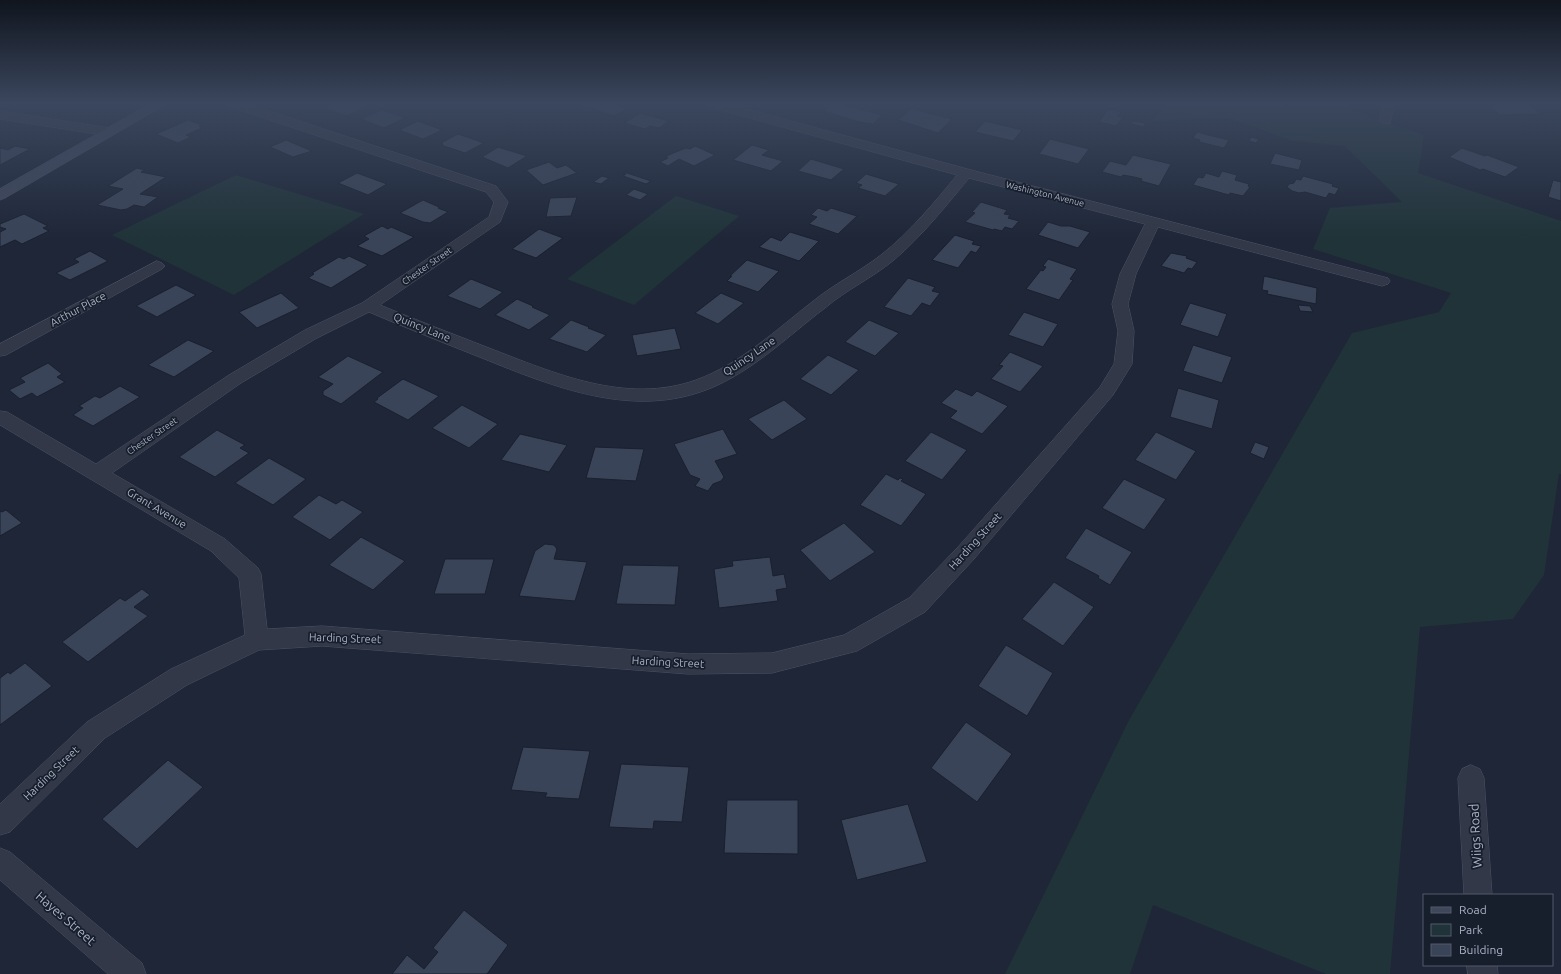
<svg xmlns="http://www.w3.org/2000/svg" width="1561" height="974" font-family="Ubuntu,sans-serif">
  <style>
    .green { fill: #203338 }
    .building { fill: #3a4458; stroke: #19202e }
    .lines { fill: none; stroke-linecap: round; stroke-linejoin: round }
    .street-casing { stroke: #4c5363; stroke-width: 1 }
    .secondary-casing { stroke: #4c5363; stroke-width: 1 }
    .street { fill: #323847; fill-rule: evenodd }
    .secondary { fill: #3f475b; fill-rule: evenodd }
    .labels { text-anchor: middle; stroke-width: 3.5; stroke-linejoin: round; paint-order: stroke }
    .far-street-label { font-size: 9px; fill: #abb2c5; stroke: #171e2c }
    .street-label { font-size: 11px; fill: #abb2c5; stroke: #171e2c }
    .near-street-label { font-size: 13px; fill: #abb2c5; stroke: #171e2c }
  </style>
  <rect width="100%" height="100%" fill="#1e2637"/>
  <g class="green">
    <path d="M 1169,103 L 1279,103 L 1286,106 L 1304,103 L 1349,103 L 1350,110 L 1424,135 L 1418,173 L 1561,221 L 1561,474 L 1559,474 L 1544,575 L 1513,619 L 1420,627 L 1390,974 L 1326,974 L 1153,905 L 1130,974 L 1005,974 L 1129,720 L 1352,333 L 1439,312 L 1451,293 L 1313,249 L 1330,208 L 1402,202 L 1345,146 L 1293,141 L 1250,125 L 1228,118 L 1152,121 Z"/>
    <path d="M 236,175 L 364,214 L 234,295 L 112,235 Z"/>
    <path d="M 676,196 L 739,216 L 634,305 L 567,279 Z"/>
  </g>
  <g class="building">
    <path d="M 333,103 L 360,103 L 368,106 L 347,116 L 324,108 Z"/>
    <path d="M 576,103 L 613,103 L 626,109 L 614,116 Z"/>
    <path d="M 833,103 L 836,103 L 882,115 L 873,124 L 859,122 L 824,111 Z"/>
    <path d="M 1492,103 L 1527,103 L 1541,114 L 1500,115 L 1490,107 L 1493,107 L 1489,104 Z"/>
    <path d="M 912,108 L 924,112 L 952,119 L 938,133 L 898,120 Z"/>
    <path d="M 1108,109 L 1121,112 L 1117,116 L 1123,117 L 1116,126 L 1099,122 Z"/>
    <path d="M 382,110 L 405,118 L 384,128 L 361,119 Z"/>
    <path d="M 640,113 L 669,121 L 659,128 L 650,126 L 645,129 L 624,123 Z"/>
    <path d="M 188,120 L 202,125 L 199,126 L 202,128 L 186,135 L 191,137 L 178,143 L 156,134 Z"/>
    <path d="M 418,121 L 442,130 L 423,139 L 399,130 Z"/>
    <path d="M 985,121 L 1022,130 L 1013,141 L 975,132 Z"/>
    <path d="M 1134,121 L 1146,123 L 1143,127 L 1131,124 Z"/>
    <path d="M 1197,132 L 1204,134 L 1229,140 L 1224,148 L 1199,142 L 1200,140 L 1193,138 Z"/>
    <path d="M 458,134 L 484,143 L 465,153 L 441,145 L 443,144 L 441,143 Z"/>
    <path d="M 1251,137 L 1259,139 L 1256,143 L 1249,141 Z"/>
    <path d="M 1050,139 L 1089,149 L 1078,164 L 1039,154 Z"/>
    <path d="M 286,140 L 312,151 L 293,157 L 270,147 Z"/>
    <path d="M 752,145 L 769,150 L 762,155 L 783,161 L 771,171 L 733,160 Z"/>
    <path d="M 15,146 L 30,149 L 0,165 L 0,148 L 8,150 Z"/>
    <path d="M 695,146 L 715,155 L 694,166 L 679,159 L 668,166 L 660,162 L 668,158 L 665,157 L 671,154 L 686,148 L 690,149 Z"/>
    <path d="M 498,147 L 527,156 L 508,168 L 482,157 Z"/>
    <path d="M 1462,148 L 1485,156 L 1487,155 L 1519,167 L 1505,177 L 1483,169 L 1480,170 L 1449,157 Z"/>
    <path d="M 1275,153 L 1302,160 L 1299,170 L 1270,164 Z"/>
    <path d="M 1133,155 L 1171,164 L 1159,186 L 1141,181 L 1142,179 L 1134,177 L 1123,175 L 1121,177 L 1102,172 L 1110,161 L 1126,165 Z"/>
    <path d="M 811,159 L 844,169 L 831,180 L 798,171 Z"/>
    <path d="M 549,162 L 557,168 L 566,165 L 577,173 L 543,185 L 526,170 Z"/>
    <path d="M 137,168 L 145,170 L 141,172 L 166,177 L 140,194 L 158,197 L 144,207 L 134,205 L 127,209 L 121,210 L 97,205 L 123,189 L 108,186 Z"/>
    <path d="M 1222,171 L 1237,175 L 1235,180 L 1249,184 L 1248,186 L 1250,187 L 1243,196 L 1230,193 L 1229,195 L 1193,185 L 1198,177 L 1203,178 L 1206,173 L 1219,177 Z"/>
    <path d="M 624,172 L 651,181 L 646,184 L 623,176 L 626,174 L 623,173 Z"/>
    <path d="M 357,173 L 387,184 L 368,195 L 338,183 Z"/>
    <path d="M 866,174 L 899,184 L 885,196 L 858,188 L 862,185 L 856,183 Z"/>
    <path d="M 602,176 L 609,178 L 601,184 L 593,182 Z"/>
    <path d="M 1303,176 L 1333,184 L 1332,186 L 1339,188 L 1335,195 L 1329,193 L 1326,198 L 1305,192 L 1299,193 L 1292,191 L 1287,187 L 1289,184 L 1294,183 L 1296,179 L 1301,180 Z"/>
    <path d="M 1553,180 L 1561,182 L 1561,201 L 1548,197 Z"/>
    <path d="M 634,189 L 648,194 L 640,200 L 626,195 Z"/>
    <path d="M 577,197 L 571,216 L 546,217 L 550,198 Z"/>
    <path d="M 423,200 L 439,207 L 438,208 L 448,212 L 430,223 L 423,222 L 400,213 Z"/>
    <path d="M 981,202 L 1007,210 L 1004,214 L 1010,215 L 1008,218 L 1019,221 L 1012,229 L 1005,227 L 1002,231 L 994,229 L 993,230 L 965,222 L 975,213 L 972,212 Z"/>
    <path d="M 818,208 L 827,211 L 831,208 L 857,216 L 838,234 L 809,224 L 817,217 L 811,215 Z"/>
    <path d="M 24,214 L 48,226 L 43,228 L 49,231 L 22,244 L 15,240 L 0,247 L 0,232 L 6,229 L 0,227 L 0,224 Z"/>
    <path d="M 1048,222 L 1061,226 L 1070,226 L 1090,232 L 1078,248 L 1038,235 Z"/>
    <path d="M 382,226 L 388,229 L 391,227 L 414,237 L 382,256 L 357,246 L 369,239 L 364,236 Z"/>
    <path d="M 539,229 L 563,238 L 536,258 L 512,249 Z"/>
    <path d="M 790,232 L 819,241 L 799,261 L 759,247 L 771,237 L 781,241 Z"/>
    <path d="M 955,235 L 974,241 L 972,244 L 981,246 L 976,253 L 971,251 L 958,268 L 932,260 Z"/>
    <path d="M 90,251 L 108,261 L 70,280 L 56,273 L 79,262 L 74,259 Z"/>
    <path d="M 1171,253 L 1187,256 L 1186,258 L 1197,262 L 1192,269 L 1188,268 L 1184,273 L 1161,266 Z"/>
    <path d="M 349,256 L 368,265 L 331,288 L 308,278 L 314,274 L 312,273 L 339,257 L 344,259 Z"/>
    <path d="M 1048,259 L 1077,269 L 1070,279 L 1073,280 L 1059,300 L 1026,289 L 1041,270 L 1043,271 L 1046,267 L 1043,266 Z"/>
    <path d="M 747,260 L 779,271 L 758,292 L 727,281 L 732,276 L 730,276 Z"/>
    <path d="M 1264,276 L 1317,288 L 1316,304 L 1267,294 L 1268,291 L 1262,290 Z"/>
    <path d="M 908,278 L 935,287 L 932,291 L 940,293 L 930,306 L 922,303 L 911,316 L 884,307 Z"/>
    <path d="M 471,279 L 503,292 L 480,309 L 447,296 Z"/>
    <path d="M 176,285 L 196,295 L 157,317 L 136,306 Z"/>
    <path d="M 281,293 L 299,308 L 257,328 L 239,312 Z"/>
    <path d="M 721,293 L 744,303 L 718,324 L 695,313 Z"/>
    <path d="M 517,299 L 533,306 L 532,307 L 550,315 L 529,330 L 495,315 Z"/>
    <path d="M 1190,303 L 1227,314 L 1218,337 L 1180,325 Z"/>
    <path d="M 1298,305 L 1310,306 L 1313,312 L 1300,311 Z"/>
    <path d="M 1024,312 L 1058,324 L 1043,347 L 1008,335 Z"/>
    <path d="M 571,320 L 589,327 L 588,328 L 606,335 L 587,352 L 549,339 Z"/>
    <path d="M 869,320 L 899,333 L 875,356 L 845,342 Z"/>
    <path d="M 675,328 L 681,349 L 637,356 L 632,335 Z"/>
    <path d="M 188,340 L 214,351 L 174,377 L 148,365 Z"/>
    <path d="M 1193,345 L 1232,357 L 1222,383 L 1183,371 Z"/>
    <path d="M 1010,352 L 1043,366 L 1020,392 L 991,379 L 1003,366 L 999,365 Z"/>
    <path d="M 828,355 L 859,370 L 831,395 L 800,379 Z"/>
    <path d="M 348,356 L 383,372 L 341,404 L 323,395 L 323,391 L 333,384 L 318,377 Z"/>
    <path d="M 48,363 L 62,374 L 57,377 L 65,382 L 37,397 L 32,393 L 20,399 L 9,390 L 25,382 L 20,378 Z"/>
    <path d="M 403,379 L 439,396 L 408,420 L 374,402 L 378,399 L 377,398 Z"/>
    <path d="M 120,386 L 140,397 L 93,426 L 73,415 L 83,408 L 79,406 L 95,396 L 100,398 Z"/>
    <path d="M 1178,388 L 1219,400 L 1212,429 L 1170,417 Z"/>
    <path d="M 956,389 L 972,396 L 977,391 L 1008,406 L 982,434 L 950,418 L 957,411 L 941,403 Z"/>
    <path d="M 784,400 L 807,419 L 772,440 L 748,419 Z"/>
    <path d="M 462,405 L 498,424 L 469,448 L 432,428 Z"/>
    <path d="M 723,429 L 737,454 L 715,461 L 724,477 L 721,481 L 713,484 L 708,491 L 695,486 L 700,479 L 690,475 L 674,444 Z"/>
    <path d="M 217,430 L 245,445 L 240,448 L 249,453 L 215,477 L 179,457 Z"/>
    <path d="M 931,432 L 967,450 L 942,480 L 905,461 Z"/>
    <path d="M 1156,432 L 1196,451 L 1176,480 L 1135,460 Z"/>
    <path d="M 520,434 L 567,445 L 549,472 L 501,460 Z"/>
    <path d="M 1255,442 L 1269,447 L 1264,459 L 1250,453 Z"/>
    <path d="M 595,447 L 644,449 L 636,481 L 586,478 Z"/>
    <path d="M 269,458 L 306,479 L 273,505 L 235,483 Z"/>
    <path d="M 886,474 L 898,480 L 900,478 L 903,479 L 901,481 L 926,494 L 901,526 L 860,505 Z"/>
    <path d="M 1124,479 L 1166,499 L 1144,530 L 1102,508 Z"/>
    <path d="M 319,495 L 336,504 L 342,500 L 363,512 L 330,540 L 292,517 Z"/>
    <path d="M 6,510 L 22,523 L 0,536 L 0,511 L 2,512 Z"/>
    <path d="M 844,523 L 875,552 L 830,581 L 800,550 Z"/>
    <path d="M 1086,528 L 1132,552 L 1110,585 L 1098,578 L 1099,576 L 1065,558 Z"/>
    <path d="M 361,537 L 405,561 L 373,590 L 329,565 Z"/>
    <path d="M 545,544 L 554,545 L 557,549 L 554,559 L 587,562 L 575,601 L 519,596 L 535,551 Z"/>
    <path d="M 770,557 L 773,576 L 784,574 L 787,588 L 776,590 L 778,601 L 719,608 L 714,569 L 733,566 L 732,561 Z"/>
    <path d="M 445,559 L 494,559 L 485,594 L 434,594 Z"/>
    <path d="M 623,565 L 679,566 L 675,605 L 616,604 Z"/>
    <path d="M 1054,582 L 1094,607 L 1063,646 L 1022,619 Z"/>
    <path d="M 142,589 L 150,595 L 134,607 L 148,616 L 88,662 L 62,642 L 120,598 L 125,601 Z"/>
    <path d="M 1006,645 L 1053,673 L 1027,716 L 978,686 Z"/>
    <path d="M 25,663 L 52,686 L 0,725 L 0,678 L 8,672 L 10,674 Z"/>
    <path d="M 966,722 L 1012,754 L 977,802 L 931,768 Z"/>
    <path d="M 523,747 L 590,751 L 579,799 L 545,797 L 547,793 L 511,790 Z"/>
    <path d="M 168,760 L 203,787 L 137,849 L 102,819 Z"/>
    <path d="M 621,764 L 689,767 L 682,822 L 654,821 L 653,829 L 609,827 Z"/>
    <path d="M 727,800 L 798,800 L 798,854 L 724,853 Z"/>
    <path d="M 908,804 L 927,862 L 857,880 L 841,820 Z"/>
    <path d="M 464,910 L 508,945 L 487,974 L 392,974 L 407,955 L 424,969 L 438,952 L 433,948 Z"/>
  </g>
  <g class="lines">
    <defs>
      <g id="street">
        <path d="M 226,103 L 245,103 L 496,186 L 508,202 L 500,222 L 380,305 C 416,320 453,334 489,348 C 554,373 626,405 696,380 C 740,364 776,330 812,302 C 834,284 859,272 881,255 C 910,232 934,203 957,175 L 706,106 L 704,103 L 725,103 L 971,170 L 1388,278 L 1390,281 L 1388,284 L 1382,286 L 1158,227 L 1136,274 L 1128,304 L 1134,331 L 1132,364 L 1113,395 L 974,559 L 925,612 L 857,651 L 772,673 L 688,674 L 322,646 L 259,650 L 187,685 L 105,738 L 10,832 L 0,835 L 0,804 L 87,722 L 171,669 L 245,635 L 239,578 L 211,551 L 0,425 L 0,411 L 7,412 L 96,464 L 229,375 L 305,330 L 362,303 L 489,217 L 494,202 L 486,192 L 228,106 ZM 969,178 L 1145,224 L 1120,274 L 1112,304 L 1118,331 L 1114,364 L 1100,387 L 958,547 L 909,598 L 844,635 L 772,653 L 688,654 L 322,626 L 267,629 L 261,574 L 258,568 L 225,539 L 112,473 L 241,383 L 317,338 L 369,312 C 406,328 444,343 482,358 C 554,387 634,420 711,388 C 754,370 788,336 825,308 C 846,290 872,278 894,260 C 922,236 946,206 969,178 Z"/>
        <path d="M 1383,103 L 1395,103 L 1390,123 L 1382,123 L 1380,120 Z"/>
        <path d="M 0,111 L 110,128 L 116,132 L 110,136 L 0,119 Z"/>
        <path d="M 157,261 L 162,263 L 165,266 L 162,269 L 6,355 L 0,356 L 0,344 Z"/>
        <path d="M 1471,765 L 1480,769 L 1484,778 L 1492,895 L 1464,895 L 1458,778 L 1462,769 Z"/>
        <path d="M 0,848 L 10,852 L 142,963 L 146,974 L 108,974 L 0,880 Z"/>
        <path d="M 1467,965 L 1497,965 L 1498,974 L 1468,974 Z"/>
      </g>
      <path id="secondary" d="M 152,103 L 168,103 L 5,198 L 0,200 L 0,189 Z"/>
    </defs>
    <use href="#street" class="street-casing"/>
    <use href="#secondary" class="secondary-casing"/>
    <use href="#street" class="street"/>
    <use href="#secondary" class="secondary"/>
  </g>
  <linearGradient id="sky" x2="0" y2="1"><stop stop-color="#10151e"/><stop offset="0.43" stop-color="#3b475e"/><stop offset="1" stop-color="#3b475e" stop-opacity="0"/></linearGradient>
  <rect width="1561" height="240" fill="url(#sky)"/>
  <g class="labels">
    <g class="far-street-label">
      <text transform="translate(1045 194) rotate(14)" y="3">Washington Avenue</text>
      <text transform="translate(427 266) rotate(-35)" y="3">Chester Street</text>
      <text transform="translate(152 436) rotate(-34)" y="3">Chester Street</text>
    </g>
    <g class="street-label">
      <text transform="translate(78 309) rotate(-28)" y="4">Arthur Place</text>
      <text transform="translate(422 327) rotate(22)" y="4">Quincy Lane</text>
      <text transform="translate(749 356) rotate(-34)" y="4">Quincy Lane</text>
      <text transform="translate(157 508) rotate(31)" y="4">Grant Avenue</text>
      <text transform="translate(975 541) rotate(-48)" y="4">Harding Street</text>
      <text transform="translate(345 638) rotate(2)" y="4">Harding Street</text>
      <text transform="translate(668 662) rotate(3)" y="4">Harding Street</text>
      <text transform="translate(51 773) rotate(-44)" y="4">Harding Street</text>
    </g>
    <g class="near-street-label">
      <text transform="translate(1475 836) rotate(-93)" y="5">Wiigs Road</text>
      <text transform="translate(66 918) rotate(41)" y="5">Hayes Street</text>
    </g>
  </g>
  <rect x="1423" y="894" width="130" height="72" fill="#171e2c" stroke="#525969"/>
  <rect x="1431" y="907" width="20" height="6" fill="#3f475b" stroke="#525969"/>
  <text x="1459" y="914" font-size="12" fill="#abb2c5">Road</text>
  <rect x="1431" y="924" width="20" height="12" fill="#203338" stroke="#525969"/>
  <text x="1459" y="934" font-size="12" fill="#abb2c5">Park</text>
  <rect x="1431" y="944" width="20" height="12" fill="#3a4458" stroke="#525969"/>
  <text x="1459" y="954" font-size="12" fill="#abb2c5">Building</text>
</svg>
